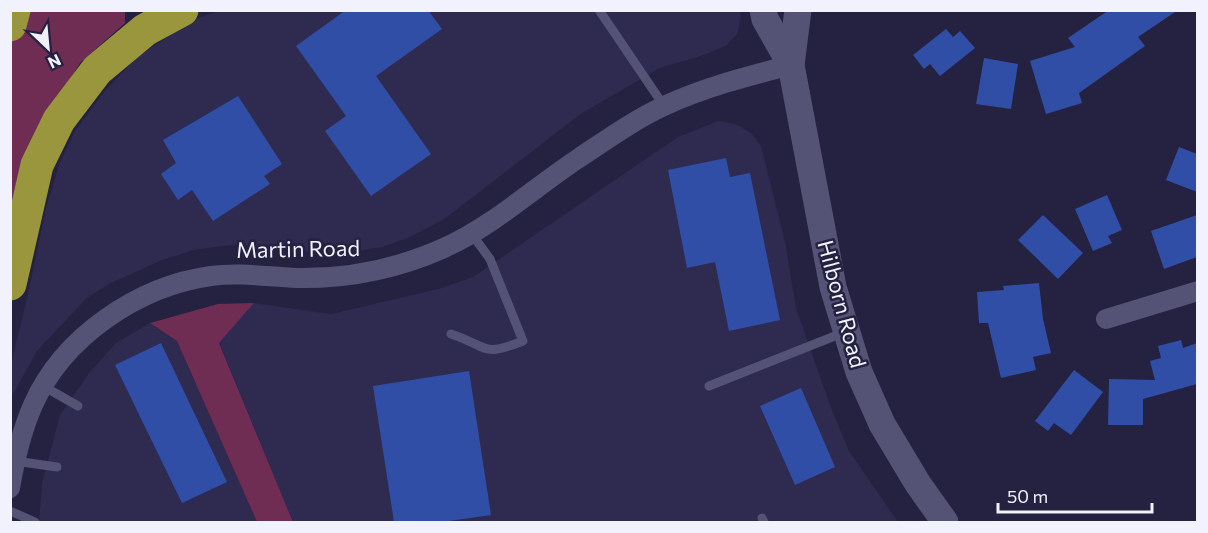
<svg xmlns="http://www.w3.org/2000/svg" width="1208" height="533" font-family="Commissioner,sans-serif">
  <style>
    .built { fill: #2e2a50 }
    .green { fill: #702d54 }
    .building { fill: #314ea7 }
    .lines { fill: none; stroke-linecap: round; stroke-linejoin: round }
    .lane { stroke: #545275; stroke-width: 9 }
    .street { stroke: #545275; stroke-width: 20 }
    .secondary { stroke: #545275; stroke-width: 27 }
    .highway { stroke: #9a963d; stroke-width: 33 }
    .labels { text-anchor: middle; stroke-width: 5; stroke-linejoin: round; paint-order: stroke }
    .street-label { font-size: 22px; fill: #f2f2ff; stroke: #252140 }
  </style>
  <rect width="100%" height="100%" fill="#252140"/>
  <g class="built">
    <path d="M 221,10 L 740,11 L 741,17 L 737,34 L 726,46 L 698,57 L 662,67 L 582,113 L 443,220 L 408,238 L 382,247 L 352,252 L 311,252 L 238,244 L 194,250 L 162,260 L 109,284 L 87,298 L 37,351 L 11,398 L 11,363 L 26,303 L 46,208 L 60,162 L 75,131 L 104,92 L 138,56 L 196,19 Z"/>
    <path d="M 718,121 L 736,124 L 752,134 L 761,146 L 785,242 L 796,308 L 831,408 L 849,451 L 898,522 L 293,522 L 219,342 L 254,303 L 331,314 L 442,288 L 473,277 L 678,137 Z"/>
    <path d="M 150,323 L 177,341 L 257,522 L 39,522 L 42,483 L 60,415 L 89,373 L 116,343 Z"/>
  </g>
  <g class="green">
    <path d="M 17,11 L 125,11 L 125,23 L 80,63 L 23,157 L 11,208 L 10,50 Z"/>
    <path d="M 254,303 L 219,343 L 293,522 L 257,522 L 177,341 L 150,323 L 218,304 Z"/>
  </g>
  <g class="building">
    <path d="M 346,10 L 428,10 L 442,29 L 376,76 L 431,154 L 371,196 L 325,131 L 346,116 L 296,46 Z"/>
    <path d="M 1109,10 L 1178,10 L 1138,37 L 1145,46 L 1079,93 L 1082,103 L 1046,114 L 1030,61 L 1075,47 L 1068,38 Z"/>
    <path d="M 946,29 L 953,37 L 960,31 L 975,48 L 940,76 L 930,64 L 924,69 L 913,55 Z"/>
    <path d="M 984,58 L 1018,64 L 1011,109 L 976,104 Z"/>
    <path d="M 238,96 L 282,164 L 264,176 L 270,184 L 213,221 L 192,190 L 178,200 L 161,174 L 176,163 L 163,140 Z"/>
    <path d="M 1179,147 L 1197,154 L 1197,192 L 1166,180 Z"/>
    <path d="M 726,158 L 730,177 L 750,173 L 780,320 L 729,331 L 715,262 L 687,268 L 668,170 Z"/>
    <path d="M 1107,195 L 1122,230 L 1108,236 L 1112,243 L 1093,251 L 1075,209 Z"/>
    <path d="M 1043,215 L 1083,253 L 1058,279 L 1018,240 Z"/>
    <path d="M 1197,215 L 1197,257 L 1164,269 L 1151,231 Z"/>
    <path d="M 1039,283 L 1043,319 L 1051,353 L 1033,357 L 1036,370 L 1001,378 L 988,323 L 979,323 L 977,292 L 1004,290 L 1003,286 Z"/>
    <path d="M 1181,340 L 1183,348 L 1197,343 L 1197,384 L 1143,399 L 1143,425 L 1108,425 L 1109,379 L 1155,380 L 1150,361 L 1161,358 L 1158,346 Z"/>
    <path d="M 161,343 L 227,482 L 182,503 L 115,365 Z"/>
    <path d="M 1074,370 L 1103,392 L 1071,435 L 1054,423 L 1048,431 L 1035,421 Z"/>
    <path d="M 469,371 L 491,515 L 442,522 L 394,522 L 373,386 Z"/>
    <path d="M 801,388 L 835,467 L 795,485 L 760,406 Z"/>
  </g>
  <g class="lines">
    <g class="lane">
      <path d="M 599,10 L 664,106"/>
      <path d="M 451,334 C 489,346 480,358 523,341 L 490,259 L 471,233"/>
      <path d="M 43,386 L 78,406"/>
      <path d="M 709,386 L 845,332"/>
      <path d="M 15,461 L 57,467"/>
      <path d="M 10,511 L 35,522"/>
      <path d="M 762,518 L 764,522"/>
    </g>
    <g class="street">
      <path d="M 1106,319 L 1198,291"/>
      <path d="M 10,488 C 15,459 21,432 33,405 C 63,337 138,286 211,276 C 240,272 268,277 296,278 C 348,279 397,269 444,248 C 493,226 535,187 579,158 C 606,140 634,120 664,106 C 705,87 748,76 791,65"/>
    </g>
    <g class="secondary">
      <path d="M 763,10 L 765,19 L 791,65 L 833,287 L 859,372 L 882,424 L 918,484 L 945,522"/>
      <path d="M 791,65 L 798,10"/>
    </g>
    <g class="highway">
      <path d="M 10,25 L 14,10"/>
      <path d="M 10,284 L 37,165 L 59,120 L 97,70 L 145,30 L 182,10"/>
    </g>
  </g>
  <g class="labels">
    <g class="street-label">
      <text transform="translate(298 249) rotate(-1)" y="8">Martin Road</text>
      <text transform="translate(842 304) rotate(75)" y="8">Hilborn Road</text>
    </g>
  </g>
  <rect width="1208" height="533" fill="none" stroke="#f2f2ff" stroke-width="24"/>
  <g transform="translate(48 48) rotate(154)" stroke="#252140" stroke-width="4.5" paint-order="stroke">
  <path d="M0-4.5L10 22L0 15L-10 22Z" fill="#f2f2ff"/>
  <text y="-9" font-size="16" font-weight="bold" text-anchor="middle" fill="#f2f2ff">N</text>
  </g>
  <path d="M998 503v9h154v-9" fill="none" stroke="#f2f2ff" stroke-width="3"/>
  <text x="1007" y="503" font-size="18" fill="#f2f2ff" stroke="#252140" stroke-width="4.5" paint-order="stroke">50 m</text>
</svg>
